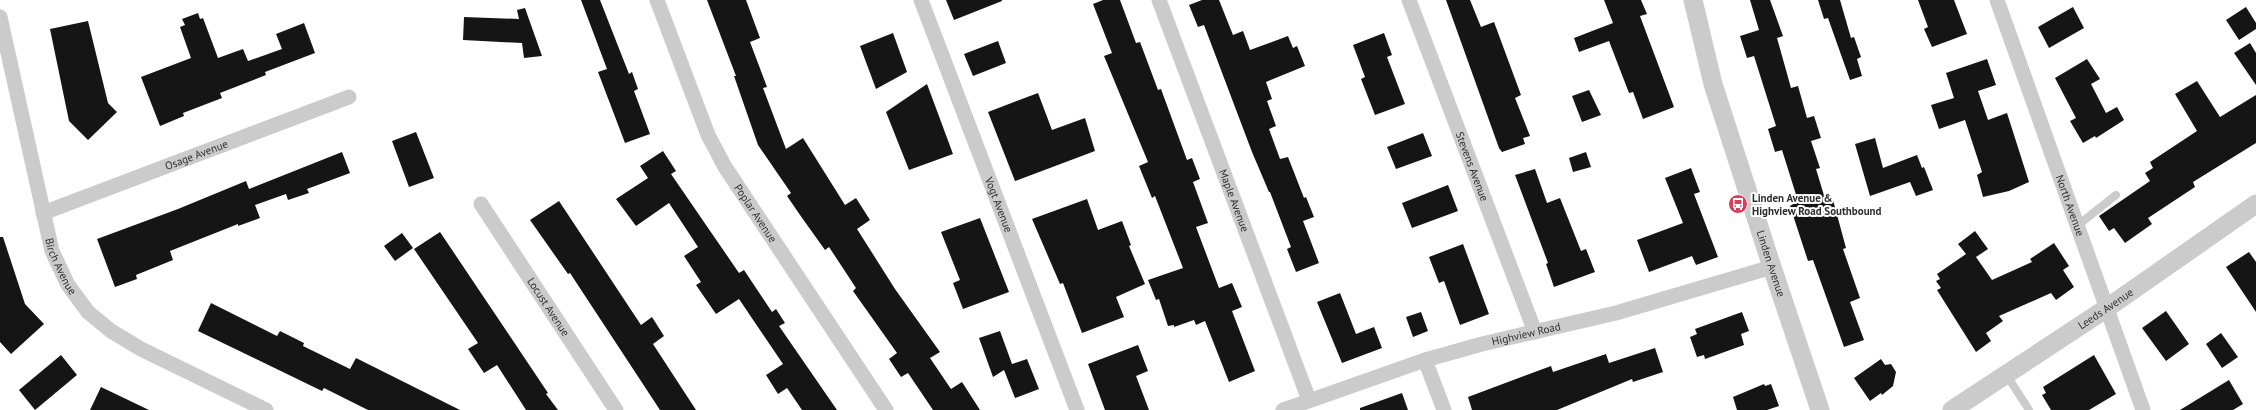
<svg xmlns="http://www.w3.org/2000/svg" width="2256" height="410" font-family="'PT Sans',sans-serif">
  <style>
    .building { fill: #151515 }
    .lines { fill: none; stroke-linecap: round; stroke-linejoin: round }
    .service { stroke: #cbcbcb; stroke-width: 8 }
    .minor { stroke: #cbcbcb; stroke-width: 15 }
    .tertiary { stroke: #cbcbcb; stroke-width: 19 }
    .labels { text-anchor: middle; stroke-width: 4; stroke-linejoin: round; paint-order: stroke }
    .street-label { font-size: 11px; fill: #2e2e2e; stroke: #fff }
    .poi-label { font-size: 11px; font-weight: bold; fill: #2e2e2e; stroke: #fff; text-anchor: start }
  </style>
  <rect width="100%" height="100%" fill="#fff"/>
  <g class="building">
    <path d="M 581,0 L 600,0 L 629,74 L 632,72 L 638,89 L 634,91 L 650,134 L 625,143 L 598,72 L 607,69 Z"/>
    <path d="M 707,0 L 746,0 L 760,38 L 750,42 L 767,87 L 763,88 L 786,149 L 803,138 L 845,205 L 856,198 L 870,220 L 857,229 L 895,289 L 940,352 L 930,358 L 951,389 L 962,382 L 980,410 L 933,410 L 908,373 L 901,377 L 889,359 L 897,353 L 853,291 L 856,288 L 829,247 L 825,250 L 800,215 L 787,196 L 791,193 L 758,145 L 734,76 L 736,76 Z"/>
    <path d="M 946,0 L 1002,0 L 1002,1 L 954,20 Z"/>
    <path d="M 1103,0 L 1120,0 L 1136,43 L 1140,42 L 1158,90 L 1161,89 L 1187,160 L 1192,158 L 1200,179 L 1193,182 L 1208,223 L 1196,227 L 1219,288 L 1232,283 L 1242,307 L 1232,311 L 1255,371 L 1229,382 L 1205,321 L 1196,325 L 1194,320 L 1174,327 L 1174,325 L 1168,326 L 1159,299 L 1156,300 L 1148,280 L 1183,268 L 1155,196 L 1152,198 L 1139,166 L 1148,162 L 1104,56 L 1112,53 L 1093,4 Z"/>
    <path d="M 1202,0 L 1219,0 L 1233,35 L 1243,31 L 1250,50 L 1288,36 L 1293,48 L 1297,46 L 1305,66 L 1266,82 L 1272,99 L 1267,101 L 1276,126 L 1269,129 L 1280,159 L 1288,157 L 1304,198 L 1306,197 L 1314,217 L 1303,221 L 1319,263 L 1296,272 L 1287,249 L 1291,247 L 1270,192 L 1269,192 L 1252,152 L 1204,25 L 1198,27 L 1189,5 Z"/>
    <path d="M 1446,0 L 1470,0 L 1481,27 L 1494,22 L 1521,95 L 1515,98 L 1530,136 L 1523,138 L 1525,144 L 1502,152 L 1499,148 Z"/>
    <path d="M 1604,0 L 1641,0 L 1647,14 L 1640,16 L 1674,107 L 1643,119 L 1633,92 L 1629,93 L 1609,41 L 1579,52 L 1574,38 L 1613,23 Z"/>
    <path d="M 1750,0 L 1770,0 L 1783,36 L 1777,38 L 1791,88 L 1798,86 L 1807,118 L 1814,116 L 1821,138 L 1811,141 L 1820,168 L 1816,169 L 1826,202 L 1833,200 L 1846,248 L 1843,249 L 1860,298 L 1850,302 L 1864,340 L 1844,347 L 1813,260 L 1808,261 L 1790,206 L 1798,201 L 1782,150 L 1775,152 L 1768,129 L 1776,126 L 1754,56 L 1747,58 L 1740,36 L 1759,30 Z"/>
    <path d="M 1818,0 L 1840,0 L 1851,38 L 1854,37 L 1861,57 L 1857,59 L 1862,76 L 1850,80 L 1828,18 L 1824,19 Z"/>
    <path d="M 1918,0 L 1954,0 L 1967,34 L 1932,47 L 1924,29 L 1928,27 Z"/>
    <path d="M 2073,7 L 2084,28 L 2049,48 L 2038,27 Z"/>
    <path d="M 2246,7 L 2256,23 L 2256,29 L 2239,40 L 2226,20 Z"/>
    <path d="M 525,8 L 542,56 L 524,58 L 522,43 L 463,40 L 464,17 L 519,19 L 517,10 Z"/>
    <path d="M 198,13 L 200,19 L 203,18 L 218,58 L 243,49 L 248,61 L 282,49 L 276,34 L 304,23 L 315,53 L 265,72 L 266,75 L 220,93 L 222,98 L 183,113 L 184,116 L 160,126 L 141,77 L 191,58 L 180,27 L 185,25 L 182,19 Z"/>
    <path d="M 88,21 L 108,103 L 117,112 L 88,140 L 69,121 L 50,29 Z"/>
    <path d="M 893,33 L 907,72 L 876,89 L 860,46 Z"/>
    <path d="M 1384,33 L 1392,55 L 1387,57 L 1405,104 L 1375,115 L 1361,79 L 1365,77 L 1353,45 Z"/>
    <path d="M 998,41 L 1006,63 L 973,76 L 964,54 Z"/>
    <path d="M 2250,43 L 2256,53 L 2256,85 L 2234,53 Z"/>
    <path d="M 1987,59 L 1996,85 L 1978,91 L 1988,120 L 2007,113 L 2029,182 L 2009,191 L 1983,197 L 1977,175 L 1982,172 L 1965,120 L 1939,129 L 1931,105 L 1954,98 L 1946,73 Z"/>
    <path d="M 2087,59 L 2100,79 L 2091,84 L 2106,113 L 2117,107 L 2124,120 L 2096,138 L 2095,136 L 2083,143 L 2070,121 L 2076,118 L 2055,78 Z"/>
    <path d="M 2197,81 L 2220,117 L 2256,95 L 2256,143 L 2193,182 L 2195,187 L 2148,218 L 2152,224 L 2125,243 L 2114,228 L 2109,231 L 2099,216 L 2150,181 L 2145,173 L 2153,168 L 2150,162 L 2197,131 L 2175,94 Z"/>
    <path d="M 927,84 L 953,154 L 909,170 L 886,112 Z"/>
    <path d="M 1589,90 L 1601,115 L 1582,122 L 1572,96 Z"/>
    <path d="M 1038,93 L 1052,130 L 1085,118 L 1095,151 L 1015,181 L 988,112 Z"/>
    <path d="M 416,132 L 434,178 L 409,187 L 392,141 Z"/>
    <path d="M 1423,133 L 1432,156 L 1396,169 L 1387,147 Z"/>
    <path d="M 1875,138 L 1883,168 L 1917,155 L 1922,168 L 1924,167 L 1933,190 L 1916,196 L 1910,182 L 1870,196 L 1855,144 Z"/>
    <path d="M 663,151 L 676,171 L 671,174 L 739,273 L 744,270 L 772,312 L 776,309 L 785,323 L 779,326 L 837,410 L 802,410 L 787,388 L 778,394 L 766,375 L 783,364 L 739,299 L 716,314 L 696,285 L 701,282 L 684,256 L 698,247 L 669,203 L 636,226 L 616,199 L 648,178 L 640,166 Z"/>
    <path d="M 342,152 L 350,173 L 307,189 L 309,193 L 288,200 L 286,194 L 255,205 L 260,218 L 238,226 L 238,224 L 170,251 L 173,260 L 136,275 L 137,279 L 115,287 L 97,239 L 178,209 L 246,181 L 249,189 Z"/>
    <path d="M 1586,152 L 1591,167 L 1573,172 L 1569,158 Z"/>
    <path d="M 1691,168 L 1700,192 L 1694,194 L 1718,257 L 1696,265 L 1692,256 L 1649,272 L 1637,240 L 1683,223 L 1665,178 Z"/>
    <path d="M 1535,169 L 1547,203 L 1560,198 L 1581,251 L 1586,249 L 1595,272 L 1554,287 L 1546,264 L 1548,263 L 1515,175 Z"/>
    <path d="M 1448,185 L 1458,211 L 1412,228 L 1402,203 Z"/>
    <path d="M 1087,199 L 1098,230 L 1122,221 L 1131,245 L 1129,246 L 1145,284 L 1116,297 L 1124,317 L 1082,333 L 1063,283 L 1060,284 L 1032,219 Z"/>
    <path d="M 559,201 L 641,325 L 652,317 L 664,336 L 653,344 L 696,410 L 660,410 L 570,273 L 568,274 L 530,220 Z"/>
    <path d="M 980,218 L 1009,292 L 963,309 L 953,283 L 960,280 L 941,232 Z"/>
    <path d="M 1975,231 L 1988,249 L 1976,257 L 1992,280 L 2032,262 L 2030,259 L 2054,243 L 2069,266 L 2063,270 L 2074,287 L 2056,300 L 2051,293 L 1999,316 L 2003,321 L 1986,333 L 1991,341 L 1976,352 L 1937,290 L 1941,288 L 1936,281 L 1940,279 L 1937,274 L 1966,254 L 1958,244 Z"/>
    <path d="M 440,232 L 548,393 L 546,394 L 558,410 L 526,410 L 497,365 L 484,373 L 468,349 L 478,343 L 414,249 Z"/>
    <path d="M 402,233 L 413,248 L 395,261 L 384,246 Z"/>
    <path d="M 0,237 L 3,237 L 25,304 L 44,324 L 11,354 L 0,342 Z"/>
    <path d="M 1463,244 L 1489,314 L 1460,325 L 1444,281 L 1439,283 L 1429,257 Z"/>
    <path d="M 2249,252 L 2256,262 L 2256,312 L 2226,267 Z"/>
    <path d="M 1340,293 L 1356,334 L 1374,327 L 1382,348 L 1342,363 L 1317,302 Z"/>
    <path d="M 211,303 L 277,336 L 280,331 L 304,343 L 303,346 L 350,369 L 356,358 L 460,410 L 368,410 L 324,388 L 322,391 L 198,331 Z"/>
    <path d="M 2166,311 L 2189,344 L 2166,361 L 2142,328 Z"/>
    <path d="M 1421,312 L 1428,331 L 1413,337 L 1406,317 Z"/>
    <path d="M 1742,312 L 1749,331 L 1741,334 L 1744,345 L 1705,359 L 1704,355 L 1697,357 L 1690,337 L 1697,334 L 1695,329 Z"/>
    <path d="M 1000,331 L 1012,364 L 1027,359 L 1039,389 L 1015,398 L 1004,370 L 993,377 L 979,338 Z"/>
    <path d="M 2221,333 L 2238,357 L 2222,368 L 2206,344 Z"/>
    <path d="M 1138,345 L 1148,371 L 1136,376 L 1149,410 L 1105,410 L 1088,364 Z"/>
    <path d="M 1655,348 L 1663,372 L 1633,382 L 1632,379 L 1557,410 L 1472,410 L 1468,397 L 1551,366 L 1553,372 L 1606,354 L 1609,363 Z"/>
    <path d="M 61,355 L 77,375 L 35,410 L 19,390 Z"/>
    <path d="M 2094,355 L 2116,394 L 2089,410 L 2051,410 L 2042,395 L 2046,393 L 2043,387 Z"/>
    <path d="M 1881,359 L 1885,365 L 1891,364 L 1896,372 L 1893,386 L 1882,395 L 1881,393 L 1870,401 L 1854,378 Z"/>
    <path d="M 2229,380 L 2243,404 L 2233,410 L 2180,410 Z"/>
    <path d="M 1764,384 L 1765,386 L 1771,384 L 1779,406 L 1767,410 L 1737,410 L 1733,397 Z"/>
    <path d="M 101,387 L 149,410 L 90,410 Z"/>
    <path d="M 1402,393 L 1408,410 L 1360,410 L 1360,408 Z"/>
  </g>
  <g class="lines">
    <g class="service">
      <path d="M 2078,225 L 2116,195"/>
      <path d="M 2006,374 L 2029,410"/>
    </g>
    <g class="minor">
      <path id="s1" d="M 657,0 L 708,135 L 725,167 L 886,410"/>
      <path id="s2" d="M 921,0 L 1077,410"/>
      <path id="s3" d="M 1159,0 L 1309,400"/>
      <path id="s4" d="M 1409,0 L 1535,332"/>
      <path id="s5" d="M 1997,0 L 2143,410"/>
      <path id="s6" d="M 0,17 L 52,251 L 68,285 L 88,312 L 111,331 L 141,349 L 266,410"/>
      <path id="s7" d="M 481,204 L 616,410"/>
      <path id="s8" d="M 43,213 L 349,97"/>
      <path d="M 1425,360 L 1444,410"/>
      <path id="s9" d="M 1283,410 L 1425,360 L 1482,344 L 1616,313 L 1772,267"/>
    </g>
    <g class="tertiary">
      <path id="s10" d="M 1693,0 L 1713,84 L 1772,267 L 1820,410"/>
      <path id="s11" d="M 1952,410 L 2107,308 L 2256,204"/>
    </g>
  </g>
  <defs>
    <symbol id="bus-disc" viewBox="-11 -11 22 22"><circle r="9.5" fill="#d6405b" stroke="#fff"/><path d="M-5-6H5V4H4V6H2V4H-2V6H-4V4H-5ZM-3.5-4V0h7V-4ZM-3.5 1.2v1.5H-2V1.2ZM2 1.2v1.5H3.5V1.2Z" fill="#fff"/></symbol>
  </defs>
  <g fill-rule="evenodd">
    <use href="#bus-disc" x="1727" y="193" width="22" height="22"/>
  </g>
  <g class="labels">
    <g class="street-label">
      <text dy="4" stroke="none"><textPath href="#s8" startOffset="164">Osage Avenue</textPath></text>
      <text dy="4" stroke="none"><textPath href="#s4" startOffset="178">Stevens Avenue</textPath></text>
      <text dy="4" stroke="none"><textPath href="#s3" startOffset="214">Maple Avenue</textPath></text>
      <text dy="4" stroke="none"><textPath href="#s2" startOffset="219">Vogt Avenue</textPath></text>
      <text dy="4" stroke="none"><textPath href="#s5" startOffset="218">North Avenue</textPath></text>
      <text dy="4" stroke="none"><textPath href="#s1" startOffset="236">Poplar Avenue</textPath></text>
      <text dy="4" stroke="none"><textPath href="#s10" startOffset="275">Linden Avenue</textPath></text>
      <text dy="4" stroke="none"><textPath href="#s6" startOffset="257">Birch Avenue</textPath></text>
      <text dy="4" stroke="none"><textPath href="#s7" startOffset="123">Locust Avenue</textPath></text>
      <text dy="4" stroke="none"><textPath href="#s11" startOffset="184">Leeds Avenue</textPath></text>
      <text dy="4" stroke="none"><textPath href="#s9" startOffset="255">Highview Road</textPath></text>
    </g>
    <g class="poi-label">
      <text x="1752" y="202">Linden Avenue &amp;<tspan x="1752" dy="13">Highview Road Southbound</tspan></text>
    </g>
  </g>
</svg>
